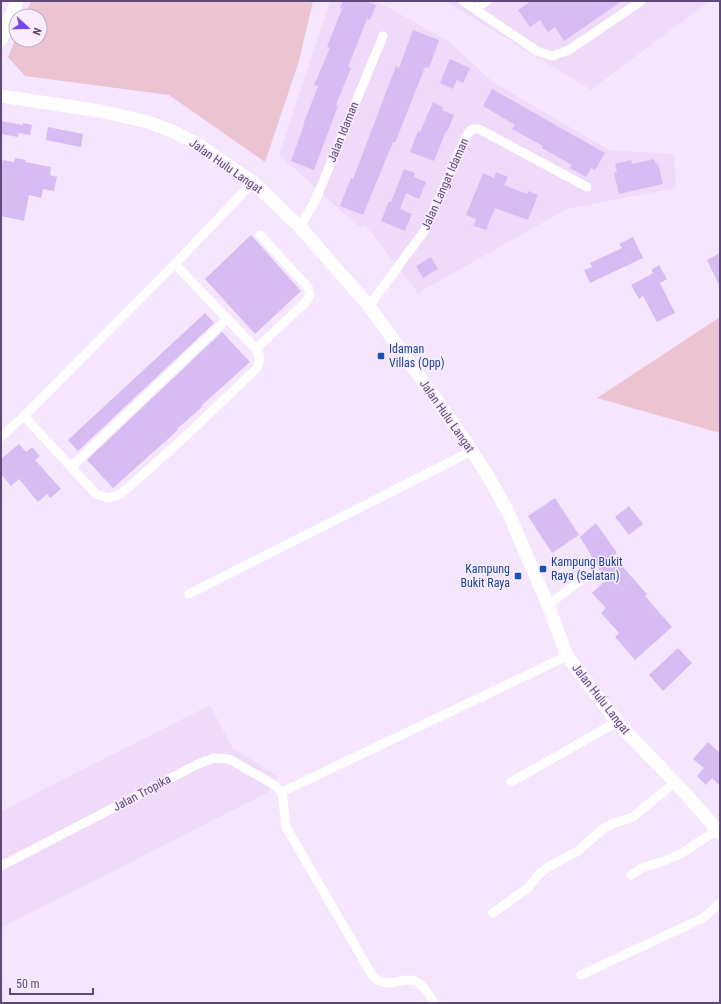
<svg xmlns="http://www.w3.org/2000/svg" width="721" height="1004" font-family="'Roboto Condensed',sans-serif">
  <style>
    .residential { fill: #efdafa }
    .green { fill: #ecc3d1 }
    .building { fill: #d7bcf4 }
    .lines { fill: none; stroke-linecap: round; stroke-linejoin: round }
    .street { stroke: #fff; stroke-width: 9 }
    .secondary { stroke: #fff; stroke-width: 13 }
    .transit-dot { fill: #1a4fb4; stroke: #f9edff; stroke-width: 1.5 }
    .labels { text-anchor: middle; stroke-width: 3; stroke-linejoin: round; paint-order: stroke }
    .street-label { font-size: 12px; fill: #5d4978; stroke: #f9edff }
    .transit-label { font-size: 12px; fill: #164399; stroke: #f9edff; text-anchor: start }
  </style>
  <rect width="100%" height="100%" fill="#f6e6fd"/>
  <g class="residential">
    <path d="M 330,1 L 377,1 L 448,41 L 493,82 L 609,150 L 674,154 L 676,188 L 567,209 L 418,293 L 365,225 L 359,227 L 279,155 Z"/>
    <path d="M 445,1 L 710,1 L 591,90 Z"/>
    <path d="M 210,705 L 232,747 L 278,777 L 267,793 L 1,928 L 1,811 Z"/>
  </g>
  <g class="green">
    <path d="M 31,1 L 313,1 L 299,61 L 265,162 L 169,95 L 25,76 L 8,57 L 16,38 L 16,40 L 40,40 L 40,16 L 25,16 Z"/>
    <path d="M 720,317 L 720,433 L 597,398 Z"/>
  </g>
  <g class="building">
    <path d="M 343,1 L 366,1 L 376,5 L 370,20 L 367,19 L 348,67 L 351,68 L 336,105 L 338,106 L 314,170 L 291,161 L 304,125 L 303,125 L 318,86 L 314,85 L 330,48 L 327,47 L 342,9 L 340,8 Z"/>
    <path d="M 531,1 L 622,1 L 564,41 L 555,27 L 548,32 L 540,20 L 530,27 L 518,10 Z"/>
    <path d="M 413,30 L 439,40 L 429,68 L 425,67 L 395,143 L 393,142 L 363,215 L 340,206 L 351,178 L 353,179 L 396,66 L 399,68 Z"/>
    <path d="M 450,59 L 470,68 L 463,83 L 457,80 L 453,89 L 440,83 Z"/>
    <path d="M 492,89 L 605,153 L 595,170 L 591,168 L 586,177 L 570,168 L 572,165 L 542,148 L 543,146 L 512,129 L 515,125 L 483,106 Z"/>
    <path d="M 433,102 L 443,107 L 442,110 L 454,115 L 447,132 L 446,131 L 434,161 L 410,152 L 418,131 L 420,132 Z"/>
    <path d="M 1,121 L 23,125 L 23,123 L 32,125 L 30,135 L 19,133 L 18,137 L 1,134 Z"/>
    <path d="M 48,127 L 83,134 L 81,147 L 46,140 Z"/>
    <path d="M 15,158 L 26,160 L 25,162 L 51,167 L 50,175 L 57,177 L 54,191 L 43,189 L 41,198 L 29,195 L 24,221 L 1,216 L 1,168 L 3,160 L 14,162 Z"/>
    <path d="M 654,159 L 656,164 L 658,163 L 663,184 L 619,194 L 614,173 L 617,172 L 615,164 L 631,160 L 632,164 Z"/>
    <path d="M 404,169 L 415,173 L 414,177 L 426,182 L 419,199 L 406,193 L 400,209 L 412,214 L 405,231 L 381,221 L 389,201 L 391,202 Z"/>
    <path d="M 496,172 L 508,177 L 504,185 L 527,194 L 528,191 L 538,195 L 528,220 L 495,208 L 486,230 L 474,226 L 476,219 L 466,215 L 483,173 L 494,178 Z"/>
    <path d="M 251,235 L 301,291 L 255,334 L 205,279 Z"/>
    <path d="M 633,237 L 643,258 L 590,283 L 584,270 L 592,267 L 590,263 L 622,248 L 619,244 Z"/>
    <path d="M 720,253 L 720,287 L 707,260 Z"/>
    <path d="M 431,257 L 438,269 L 423,278 L 416,266 Z"/>
    <path d="M 659,265 L 667,279 L 660,283 L 675,313 L 657,322 L 643,296 L 639,299 L 631,285 L 653,273 L 651,270 Z"/>
    <path d="M 205,313 L 214,323 L 78,451 L 68,440 Z"/>
    <path d="M 222,332 L 250,362 L 201,406 L 202,407 L 177,429 L 178,430 L 113,488 L 87,460 Z"/>
    <path d="M 19,444 L 26,452 L 32,447 L 40,456 L 35,460 L 61,489 L 50,498 L 47,494 L 38,502 L 19,479 L 11,486 L 1,474 L 1,459 Z"/>
    <path d="M 555,498 L 579,535 L 552,553 L 528,516 Z"/>
    <path d="M 629,506 L 643,524 L 629,535 L 615,517 Z"/>
    <path d="M 596,523 L 617,553 L 613,556 L 647,594 L 645,596 L 672,627 L 635,660 L 615,637 L 619,633 L 601,613 L 606,608 L 592,593 L 606,580 L 580,537 Z"/>
    <path d="M 678,648 L 692,663 L 663,691 L 649,675 Z"/>
    <path d="M 708,742 L 720,753 L 720,786 L 712,778 L 706,785 L 697,776 L 704,768 L 693,759 Z"/>
  </g>
  <g class="lines">
    <g class="street">
      <path d="M 463,1 L 537,51 L 552,56 L 569,50 L 641,1"/>
      <path d="M 475,9 L 487,1"/>
      <path d="M 300,227 L 316,199 L 383,36"/>
      <path d="M 369,306 L 425,230 L 466,136 L 472,129 L 479,129 L 587,187"/>
      <path d="M 256,349 L 306,302 L 310,294 L 308,287 L 260,235"/>
      <path d="M 24,416 L 96,494 L 109,498 L 121,494 L 186,436 L 257,368 L 260,359 L 256,349 L 175,264"/>
      <path d="M 1,437 L 24,416 L 175,264 L 253,182"/>
      <path d="M 71,467 L 227,319"/>
      <path d="M 189,594 L 472,451"/>
      <path d="M 548,605 L 584,578"/>
      <path d="M 511,782 L 617,722"/>
      <path d="M 282,792 L 567,656"/>
      <path d="M 282,792 L 286,827 L 372,975 C 394,999 410,956 434,1003"/>
      <path d="M 1,866 L 198,764 L 214,758 L 229,759 L 273,784 L 282,792"/>
      <path d="M 631,875 L 642,868 L 664,861 L 682,853 L 717,830"/>
      <path d="M 493,913 L 529,887 L 539,874 L 550,866 L 578,851 L 603,829 L 612,824 L 633,817 L 674,783"/>
      <path d="M 581,975 L 703,918 L 720,903"/>
    </g>
    <g class="secondary">
      <path d="M 1,40 L 17,1"/>
      <path d="M 1,96 L 100,111 L 148,122 L 172,131 L 194,142 L 253,182 L 300,227 L 369,306 L 451,420 L 485,471 L 508,512 L 548,605 L 567,656 L 617,722 L 685,793 L 720,833"/>
    </g>
  </g>
  <g class="transit-dot">
    <rect x="377" y="352" width="8" height="8" rx="2"/>
    <rect x="539" y="565" width="8" height="8" rx="2"/>
    <rect x="514" y="572" width="8" height="8" rx="2"/>
  </g>
  <g class="labels">
    <g class="street-label">
      <text transform="translate(343 132) rotate(-68)" y="4">Jalan Idaman</text>
      <text transform="translate(226 166) rotate(35)" y="4">Jalan Hulu Langat</text>
      <text transform="translate(445 184) rotate(-66)" y="4">Jalan Langat Idaman</text>
      <text transform="translate(447 416) rotate(55)" y="4">Jalan Hulu Langat</text>
      <text transform="translate(601 699) rotate(52)" y="4">Jalan Hulu Langat</text>
      <text transform="translate(142 793) rotate(-28)" y="4">Jalan Tropika</text>
    </g>
    <g class="transit-label">
      <text x="389" y="353">Idaman<tspan x="389" dy="14">Villas (Opp)</tspan></text>
      <text x="551" y="566">Kampung Bukit<tspan x="551" dy="14">Raya (Selatan)</tspan></text>
      <text x="510" y="573" text-anchor="end">Kampung<tspan x="510" dy="14">Bukit Raya</tspan></text>
    </g>
  </g>
  <rect width="721" height="1004" fill="none" stroke="#5d4978" stroke-width="4"/>
  <g transform="translate(28 28) rotate(111)"><circle r="19" fill="#f9edff" stroke="#bbabc9"/>
  <path d="M0-3L7 15L0 10L-7 15Z" fill="#7745ed"/>
  <text y="-6" font-size="11" font-weight="bold" text-anchor="middle" fill="#5d4978">N</text>
  </g>
  <path d="M10 988v6h83v-6" fill="none" stroke="#5d4978" stroke-width="2"/>
  <text x="16" y="988" font-size="12" fill="#5d4978" stroke="#f9edff" stroke-width="3" paint-order="stroke">50 m</text>
</svg>
